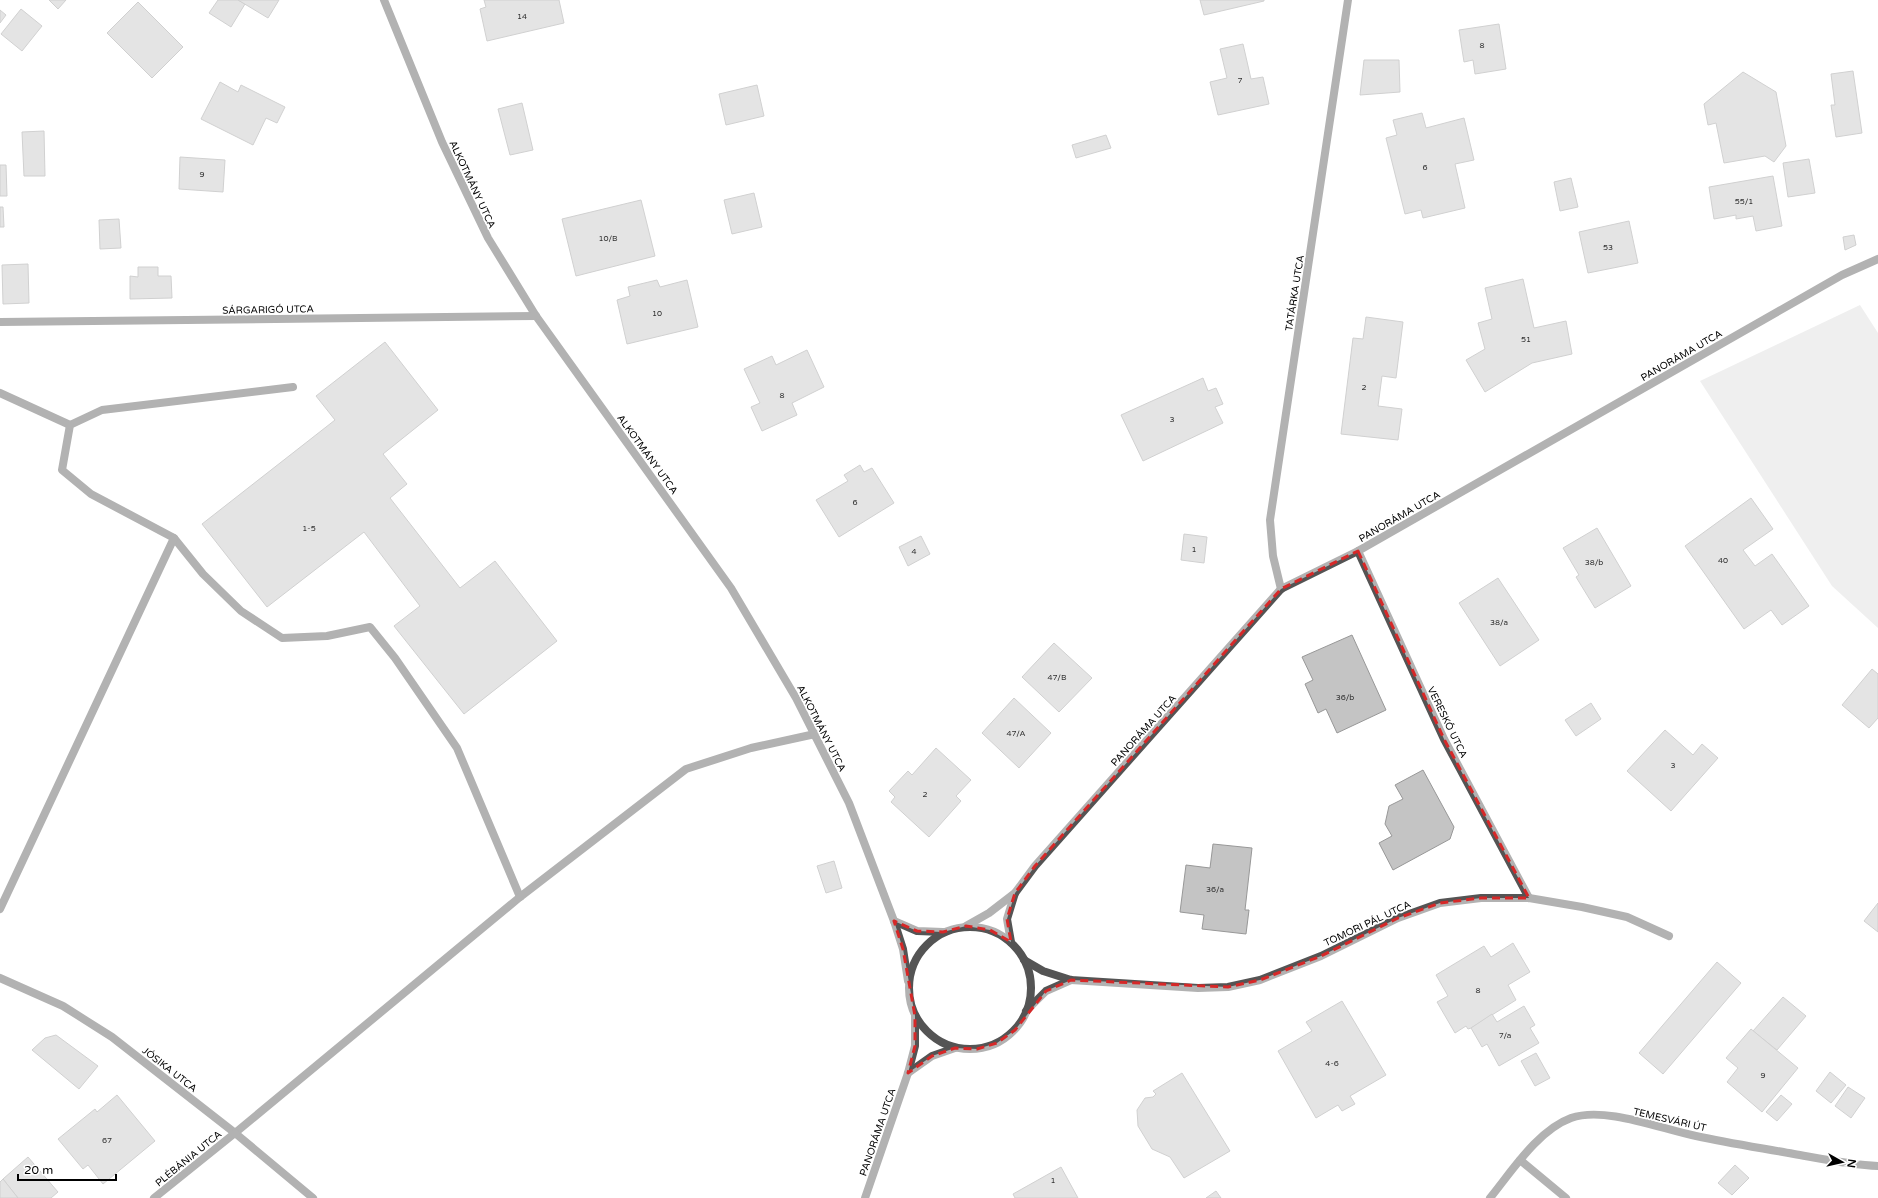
<svg xmlns="http://www.w3.org/2000/svg" width="1878" height="1198" font-family="'Varela Round',sans-serif">
  <style>
    .green { fill: #dbdbdb }
    .building { fill: #c4c4c4; stroke: #989898 }
    .lines { fill: none; stroke-linecap: round; stroke-linejoin: round }
    .service { stroke: #545454; stroke-width: 8 }
    .minor { stroke: #545454; stroke-width: 8 }
    .marked { fill: none; stroke: #d62828; stroke-width: 3; stroke-dasharray: 8 5; stroke-linejoin: round }
    .labels { text-anchor: middle; stroke-width: 3.5; stroke-linejoin: round; paint-order: stroke }
    .number-label { font-size: 8px; fill: #313131 }
    .street-label { font-size: 10px; fill: #000; stroke: #fff }
  </style>
  <rect width="100%" height="100%" fill="#fff"/>
  <path class="green" d="M 1860,305 L 1878,333 L 1878,628 L 1832,586 L 1700,381 Z"/>
  <g class="building">
    <path d="M 49,0 L 66,0 L 58,9 Z"/>
    <path d="M 218,0 L 238,0 L 245,4 L 231,27 L 209,13 Z"/>
    <path d="M 238,0 L 279,0 L 268,18 Z"/>
    <path d="M 484,0 L 559,0 L 564,23 L 487,41 L 480,9 L 486,7 Z"/>
    <path d="M 1200,0 L 1264,0 L 1264,1 L 1204,15 Z"/>
    <path d="M 138,2 L 183,47 L 152,78 L 107,33 Z"/>
    <path d="M 21,9 L 42,26 L 22,51 L 1,34 Z"/>
    <path d="M 0,10 L 6,15 L 0,23 Z"/>
    <path d="M 1499,24 L 1506,69 L 1475,74 L 1473,60 L 1464,62 L 1459,30 Z"/>
    <path d="M 1243,44 L 1251,79 L 1263,77 L 1269,104 L 1218,115 L 1210,82 L 1227,78 L 1220,49 Z"/>
    <path d="M 1364,60 L 1399,60 L 1400,92 L 1360,95 Z"/>
    <path d="M 1853,71 L 1862,133 L 1836,137 L 1831,105 L 1835,105 L 1831,74 Z"/>
    <path d="M 1743,72 L 1776,92 L 1786,146 L 1774,162 L 1765,156 L 1724,163 L 1716,123 L 1708,125 L 1704,104 Z"/>
    <path d="M 220,82 L 238,92 L 241,85 L 285,107 L 277,123 L 266,118 L 253,145 L 201,119 Z"/>
    <path d="M 757,85 L 764,116 L 726,125 L 719,94 Z"/>
    <path d="M 522,103 L 533,150 L 510,155 L 498,109 Z"/>
    <path d="M 1422,113 L 1426,128 L 1464,118 L 1474,160 L 1455,164 L 1465,208 L 1423,218 L 1421,210 L 1405,214 L 1386,138 L 1397,135 L 1393,120 Z"/>
    <path d="M 44,131 L 45,176 L 24,176 L 22,132 Z"/>
    <path d="M 1106,135 L 1111,148 L 1076,158 L 1072,145 Z"/>
    <path d="M 180,157 L 225,160 L 223,192 L 179,189 Z"/>
    <path d="M 1809,159 L 1815,193 L 1788,197 L 1783,163 Z"/>
    <path d="M 0,165 L 6,165 L 7,196 L 0,196 Z"/>
    <path d="M 1773,176 L 1782,226 L 1756,231 L 1753,216 L 1736,219 L 1736,215 L 1714,219 L 1709,187 Z"/>
    <path d="M 1571,178 L 1578,207 L 1560,211 L 1554,182 Z"/>
    <path d="M 754,193 L 762,227 L 732,234 L 724,200 Z"/>
    <path d="M 641,200 L 655,256 L 576,276 L 562,219 Z"/>
    <path d="M 0,207 L 3,207 L 4,227 L 0,227 Z"/>
    <path d="M 119,219 L 121,248 L 100,249 L 99,220 Z"/>
    <path d="M 1629,221 L 1638,263 L 1588,273 L 1579,232 Z"/>
    <path d="M 1854,235 L 1856,245 L 1845,250 L 1843,237 Z"/>
    <path d="M 28,264 L 29,303 L 3,304 L 2,265 Z"/>
    <path d="M 138,267 L 158,267 L 158,276 L 171,276 L 172,298 L 130,299 L 130,276 L 138,277 Z"/>
    <path d="M 1523,279 L 1534,328 L 1566,321 L 1572,354 L 1532,363 L 1485,392 L 1466,360 L 1485,349 L 1478,323 L 1492,319 L 1485,288 Z"/>
    <path d="M 657,280 L 660,287 L 687,280 L 698,327 L 627,344 L 617,300 L 630,296 L 628,287 Z"/>
    <path d="M 1366,317 L 1403,322 L 1396,378 L 1382,376 L 1378,406 L 1402,409 L 1398,440 L 1341,434 L 1353,338 L 1363,339 Z"/>
    <path d="M 385,342 L 438,410 L 383,454 L 407,484 L 390,498 L 460,588 L 495,561 L 557,641 L 464,714 L 394,626 L 420,606 L 364,532 L 267,607 L 202,524 L 335,420 L 316,396 Z"/>
    <path d="M 807,350 L 824,387 L 792,403 L 797,415 L 762,431 L 751,407 L 760,403 L 744,369 L 772,356 L 776,365 Z"/>
    <path d="M 1203,378 L 1208,391 L 1216,388 L 1223,404 L 1215,407 L 1223,423 L 1143,461 L 1121,415 Z"/>
    <path d="M 860,465 L 864,472 L 872,468 L 894,503 L 839,537 L 816,500 L 848,481 L 844,475 Z"/>
    <path d="M 1751,498 L 1773,529 L 1743,550 L 1755,566 L 1772,554 L 1809,606 L 1782,625 L 1771,610 L 1744,629 L 1685,546 Z"/>
    <path d="M 1597,528 L 1631,586 L 1595,608 L 1576,577 L 1579,575 L 1563,548 Z"/>
    <path d="M 1184,534 L 1207,537 L 1204,563 L 1181,560 Z"/>
    <path d="M 921,536 L 930,554 L 908,566 L 899,547 Z"/>
    <path d="M 1498,578 L 1539,640 L 1500,666 L 1459,603 Z"/>
    <path d="M 1352,635 L 1386,710 L 1337,733 L 1326,709 L 1318,713 L 1305,684 L 1313,680 L 1302,657 Z"/>
    <path d="M 1054,643 L 1092,678 L 1059,712 L 1022,677 Z"/>
    <path d="M 1872,669 L 1878,674 L 1878,718 L 1869,728 L 1842,705 Z"/>
    <path d="M 1014,698 L 1051,733 L 1019,768 L 982,733 Z"/>
    <path d="M 1591,703 L 1601,719 L 1576,736 L 1565,720 Z"/>
    <path d="M 1665,730 L 1693,755 L 1702,744 L 1718,758 L 1671,811 L 1627,771 Z"/>
    <path d="M 936,748 L 971,780 L 956,796 L 961,801 L 929,837 L 891,802 L 895,797 L 889,791 L 908,771 L 912,775 Z"/>
    <path d="M 1423,770 L 1454,827 L 1450,839 L 1393,870 L 1379,843 L 1392,836 L 1385,824 L 1389,806 L 1403,799 L 1395,785 Z"/>
    <path d="M 1213,844 L 1252,848 L 1245,910 L 1249,910 L 1246,934 L 1202,929 L 1204,915 L 1180,912 L 1186,865 L 1210,868 Z"/>
    <path d="M 834,861 L 842,888 L 826,893 L 817,866 Z"/>
    <path d="M 1878,903 L 1878,932 L 1864,921 Z"/>
    <path d="M 1513,943 L 1530,972 L 1508,985 L 1516,1000 L 1471,1028 L 1468,1029 L 1466,1026 L 1455,1033 L 1437,1002 L 1448,996 L 1436,975 L 1484,946 L 1491,957 Z"/>
    <path d="M 1717,962 L 1741,983 L 1663,1074 L 1639,1053 Z"/>
    <path d="M 1783,997 L 1806,1016 L 1777,1050 L 1753,1031 Z"/>
    <path d="M 1342,1001 L 1386,1075 L 1350,1096 L 1355,1104 L 1342,1111 L 1338,1105 L 1316,1118 L 1278,1051 L 1312,1031 L 1306,1022 Z"/>
    <path d="M 1524,1006 L 1535,1025 L 1530,1028 L 1539,1043 L 1499,1066 L 1487,1044 L 1482,1047 L 1471,1028 L 1492,1014 L 1497,1022 Z"/>
    <path d="M 1751,1029 L 1798,1068 L 1762,1112 L 1727,1082 L 1738,1068 L 1726,1058 Z"/>
    <path d="M 56,1035 L 98,1066 L 79,1089 L 32,1050 L 45,1038 Z"/>
    <path d="M 1536,1053 L 1550,1078 L 1535,1086 L 1521,1061 Z"/>
    <path d="M 1830,1072 L 1846,1085 L 1831,1103 L 1816,1091 Z"/>
    <path d="M 1182,1073 L 1230,1151 L 1184,1178 L 1170,1157 L 1152,1149 L 1138,1126 L 1137,1110 L 1145,1098 L 1153,1097 L 1156,1094 L 1153,1091 Z"/>
    <path d="M 1848,1087 L 1865,1098 L 1851,1118 L 1835,1106 Z"/>
    <path d="M 117,1095 L 155,1141 L 103,1184 L 88,1165 L 83,1169 L 58,1139 L 95,1109 L 97,1112 Z"/>
    <path d="M 1781,1095 L 1792,1104 L 1777,1121 L 1766,1112 Z"/>
    <path d="M 28,1157 L 58,1192 L 51,1198 L 18,1198 L 3,1179 Z"/>
    <path d="M 1735,1165 L 1749,1178 L 1732,1195 L 1718,1183 Z"/>
    <path d="M 1061,1167 L 1078,1198 L 1015,1198 L 1013,1194 Z"/>
    <path d="M 3,1179 L 18,1198 L 0,1198 L 0,1182 Z"/>
    <path d="M 1216,1191 L 1221,1198 L 1206,1198 Z"/>
  </g>
  <g class="lines">
    <g class="service">
      <path d="M 293,387 L 102,410 L 70,425 L 62,470 L 91,494 L 174,538 L 203,574 L 241,611 L 282,638 L 327,636 L 370,627 L 395,658 L 457,748 L 520,897"/>
      <path d="M 0,393 L 70,425"/>
      <path d="M 0,909 L 174,538"/>
      <path d="M 235,1133 L 520,897 L 686,769 L 751,748 L 815,734"/>
    </g>
    <g class="minor">
      <path d="M 384,0 L 442,142 L 488,238 L 536,316 L 731,588 L 796,698 L 849,803 L 894,921 L 903,949 L 908,981"/>
      <path d="M 0,322 L 536,316"/>
      <path d="M 1358,551 L 1444,739 L 1529,898"/>
      <path d="M 1281,589 L 1273,556 L 1270,520 L 1348,0"/>
      <path d="M 894,921 L 917,931 L 943,932"/>
      <path d="M 966,926 L 989,913 L 1015,893 L 1035,866 L 1281,589 L 1358,551 L 1842,275 L 1878,259"/>
      <circle cx="970" cy="988" r="61"/>
      <path d="M 1011,942 L 1007,919 L 1015,893"/>
      <path d="M 1024,960 L 1043,971 L 1071,980 L 1198,988 L 1228,987 L 1260,980 L 1321,956 L 1398,918 L 1440,903 L 1481,898 L 1529,898 L 1582,907 L 1627,917 L 1669,936"/>
      <path d="M 0,978 L 63,1006 L 112,1037 L 235,1133 L 313,1198"/>
      <path d="M 1026,1011 L 1046,991 L 1071,980"/>
      <path d="M 908,1073 L 932,1056 L 955,1048"/>
      <path d="M 1520,1160 L 1566,1198"/>
      <path d="M 154,1198 L 235,1133"/>
      <path d="M 865,1198 L 908,1073 L 915,1046 L 915,1016"/>
      <path d="M 1490,1198 C 1512,1171 1538,1130 1571,1118 C 1605,1106 1661,1129 1696,1136 C 1728,1143 1761,1148 1794,1154 C 1822,1159 1850,1165 1878,1166"/>
    </g>
  </g>
  <path d="M0 0H1878V1198H0ZM 1358,551 L 1444,739 L 1529,898 L 1481,898 L 1440,903 L 1398,918 L 1321,956 L 1260,980 L 1228,987 L 1071,980 L 1046,991 L 1015,1030 L 997,1043 L 977,1049 L 955,1048 L 932,1056 L 908,1073 L 915,1046 L 915,1016 L 903,949 L 894,921 L 917,931 L 943,932 L 966,926 L 990,930 L 1011,942 L 1007,919 L 1015,893 L 1035,866 L 1281,589 Z" fill="#fff" fill-opacity=".55" fill-rule="evenodd"/>
  <path class="marked" d="M 1358,551 L 1444,739 L 1529,898 L 1481,898 L 1440,903 L 1398,918 L 1321,956 L 1260,980 L 1228,987 L 1071,980 L 1046,991 L 1015,1030 L 997,1043 L 977,1049 L 955,1048 L 932,1056 L 908,1073 L 915,1046 L 915,1016 L 903,949 L 894,921 L 917,931 L 943,932 L 966,926 L 990,930 L 1011,942 L 1007,919 L 1015,893 L 1035,866 L 1281,589 Z"/>
  <g class="labels">
    <g class="number-label">
      <text x="522" y="19">14</text>
      <text x="1482" y="48">8</text>
      <text x="1240" y="83">7</text>
      <text x="1425" y="170">6</text>
      <text x="202" y="177">9</text>
      <text x="1744" y="204">55/1</text>
      <text x="608" y="241">10/B</text>
      <text x="1608" y="250">53</text>
      <text x="657" y="316">10</text>
      <text x="1526" y="342">51</text>
      <text x="1364" y="390">2</text>
      <text x="782" y="398">8</text>
      <text x="1172" y="422">3</text>
      <text x="855" y="505">6</text>
      <text x="309" y="531">1-5</text>
      <text x="1194" y="552">1</text>
      <text x="914" y="554">4</text>
      <text x="1723" y="563">40</text>
      <text x="1594" y="565">38/b</text>
      <text x="1499" y="625">38/a</text>
      <text x="1057" y="680">47/B</text>
      <text x="1345" y="700">36/b</text>
      <text x="1016" y="736">47/A</text>
      <text x="1673" y="768">3</text>
      <text x="925" y="797">2</text>
      <text x="1215" y="892">36/a</text>
      <text x="1478" y="993">8</text>
      <text x="1505" y="1038">7/a</text>
      <text x="1332" y="1066">4-6</text>
      <text x="1763" y="1078">9</text>
      <text x="107" y="1143">67</text>
      <text x="1053" y="1183">1</text>
    </g>
    <g class="street-label">
      <text transform="translate(473 184) rotate(65)" y="4">ALKOTMÁNY UTCA</text>
      <text transform="translate(1294 293) rotate(-81)" y="4">TATÁRKA UTCA</text>
      <text transform="translate(268 309) rotate(-1)" y="4">SÁRGARIGÓ UTCA</text>
      <text transform="translate(1681 355) rotate(-30)" y="4">PANORÁMA UTCA</text>
      <text transform="translate(648 454) rotate(54)" y="4">ALKOTMÁNY UTCA</text>
      <text transform="translate(1399 516) rotate(-30)" y="4">PANORÁMA UTCA</text>
      <text transform="translate(1448 722) rotate(64)" y="4">VERESKŐ UTCA</text>
      <text transform="translate(822 728) rotate(63)" y="4">ALKOTMÁNY UTCA</text>
      <text transform="translate(1143 730) rotate(-48)" y="4">PANORÁMA UTCA</text>
      <text transform="translate(1367 923) rotate(-25)" y="4">TOMORI PÁL UTCA</text>
      <text transform="translate(170 1069) rotate(38)" y="4">JÓSIKA UTCA</text>
      <text transform="translate(1670 1119) rotate(13)" y="4">TEMESVÁRI ÚT</text>
      <text transform="translate(877 1132) rotate(-71)" y="4">PANORÁMA UTCA</text>
      <text transform="translate(188 1158) rotate(-39)" y="4">PLÉBÁNIA UTCA</text>
    </g>
  </g>
  <g transform="translate(1842 1162) rotate(98)" stroke="#ffffff" stroke-width="3" paint-order="stroke">
  <path d="M0-3L7 15L0 10L-7 15Z" fill="#000000"/>
  <text y="-6" font-size="11" font-weight="bold" text-anchor="middle" fill="#000000">N</text>
  </g>
  <path d="M18 1174v6h98v-6" fill="none" stroke="#000000" stroke-width="2"/>
  <text x="24" y="1174" font-size="12" fill="#000000" stroke="#ffffff" stroke-width="3" paint-order="stroke">20 m</text>
</svg>
